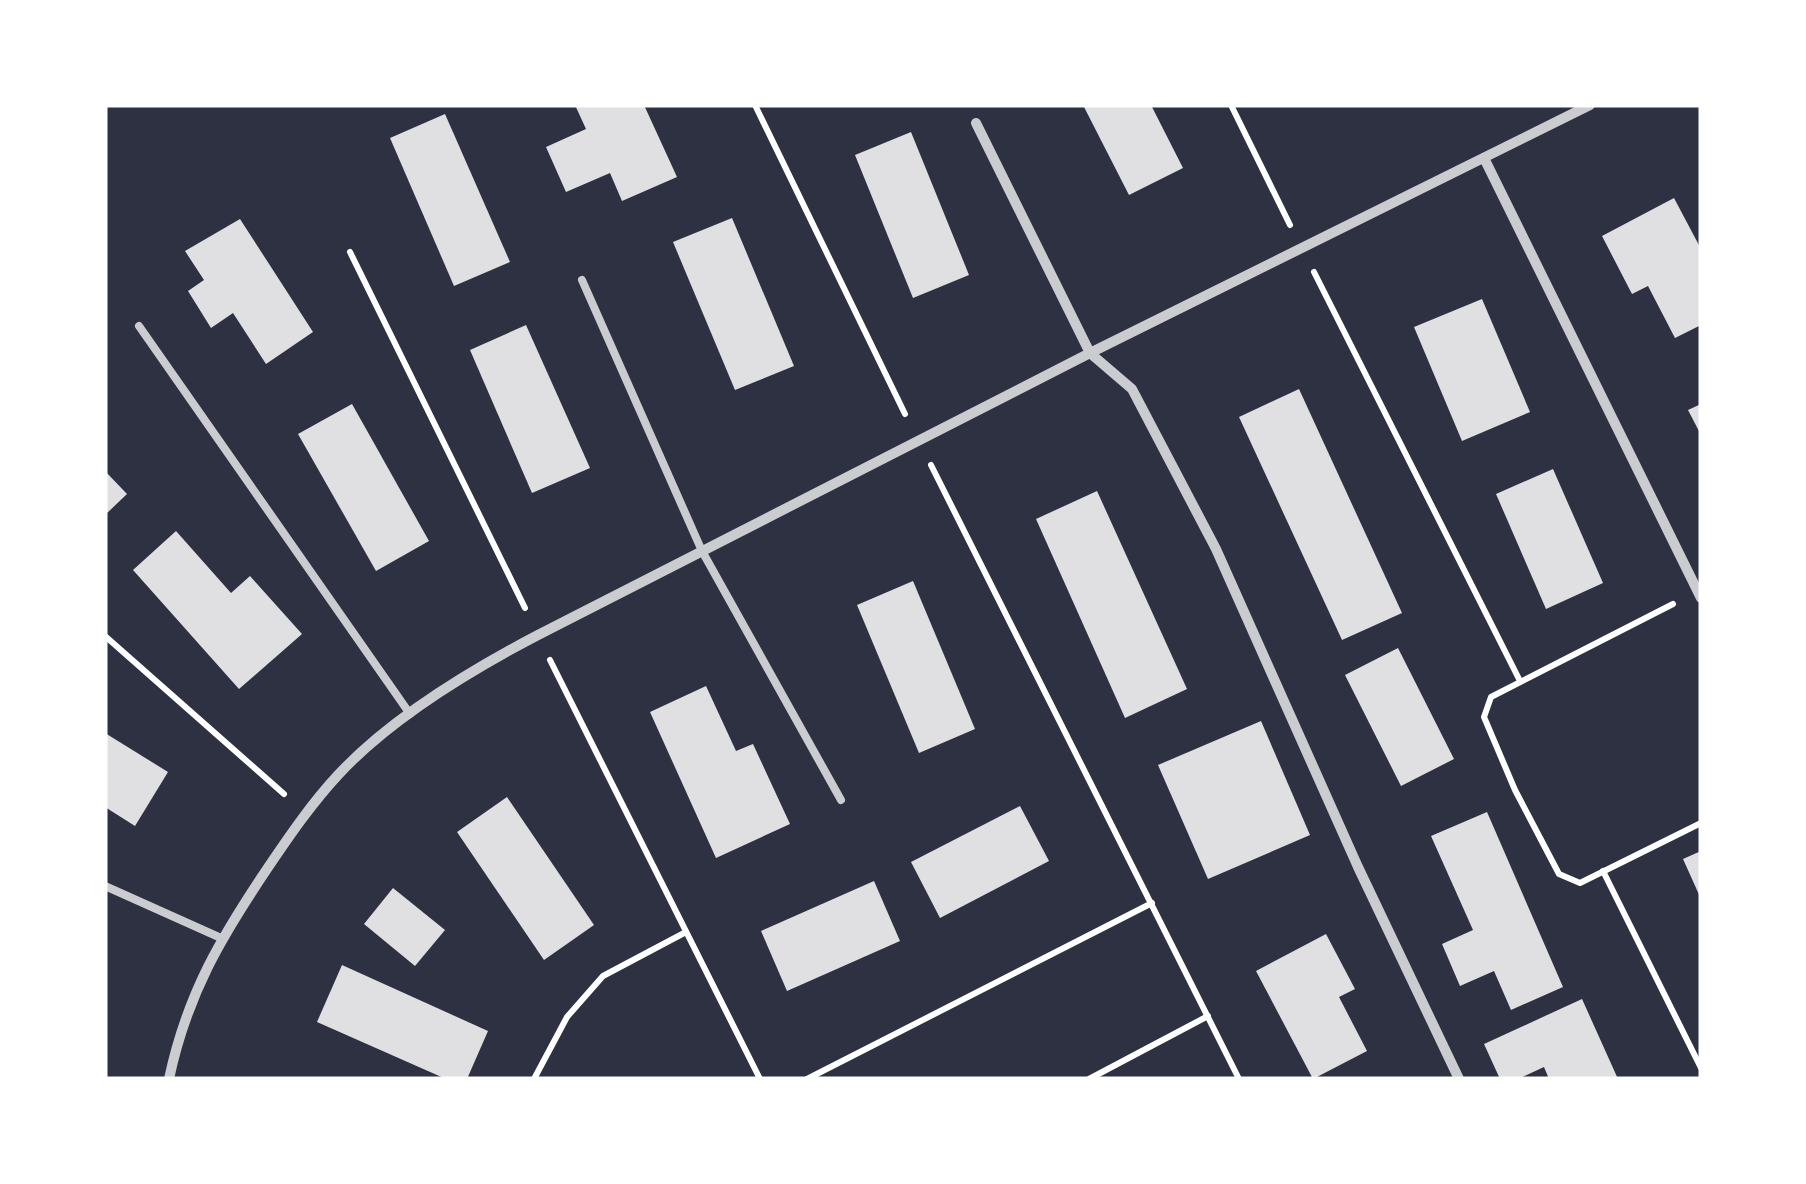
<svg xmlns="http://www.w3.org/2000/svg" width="1806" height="1184" font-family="'DM Sans',sans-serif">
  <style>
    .building { fill: #e0e0e3 }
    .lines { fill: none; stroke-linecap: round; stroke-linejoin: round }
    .path { stroke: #fff; stroke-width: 6 }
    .service { stroke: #caccd0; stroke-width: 8 }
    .minor { stroke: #caccd0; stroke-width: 10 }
  </style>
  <rect width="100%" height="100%" fill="#2d3142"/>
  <g class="building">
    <path d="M 575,105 L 644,105 L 677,177 L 622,201 L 610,173 L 566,192 L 546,147 L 586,129 Z"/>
    <path d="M 1083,105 L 1151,105 L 1183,168 L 1129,195 Z"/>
    <path d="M 445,114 L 510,262 L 454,286 L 390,138 Z"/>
    <path d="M 911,132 L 969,275 L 913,298 L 855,155 Z"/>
    <path d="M 1674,198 L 1701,249 L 1701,325 L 1675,338 L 1648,286 L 1632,294 L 1602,236 Z"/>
    <path d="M 732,218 L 794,366 L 735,390 L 673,242 Z"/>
    <path d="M 240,219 L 313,332 L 266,364 L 233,313 L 211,328 L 188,291 L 204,280 L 185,251 Z"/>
    <path d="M 1482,299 L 1530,412 L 1462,441 L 1414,327 Z"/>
    <path d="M 526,325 L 590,468 L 532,493 L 470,350 Z"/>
    <path d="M 1299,389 L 1402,613 L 1342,640 L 1239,417 Z"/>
    <path d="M 352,404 L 429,541 L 376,571 L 298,434 Z"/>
    <path d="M 1701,404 L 1701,435 L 1688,410 Z"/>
    <path d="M 1553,469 L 1603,583 L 1546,609 L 1496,494 Z"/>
    <path d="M 105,471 L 127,494 L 105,515 Z"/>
    <path d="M 1097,491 L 1187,689 L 1125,718 L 1036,519 Z"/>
    <path d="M 176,531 L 231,593 L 250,576 L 302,634 L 239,689 L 133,570 Z"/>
    <path d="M 913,581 L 975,729 L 919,753 L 857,605 Z"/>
    <path d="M 1398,648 L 1454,759 L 1401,786 L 1345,675 Z"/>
    <path d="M 706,686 L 736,751 L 753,744 L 790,824 L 716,858 L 650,712 Z"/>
    <path d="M 1261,721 L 1310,835 L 1208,879 L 1158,765 Z"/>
    <path d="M 105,733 L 168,772 L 135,826 L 105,807 Z"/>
    <path d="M 507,797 L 594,925 L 544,960 L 457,832 Z"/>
    <path d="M 1020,806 L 1049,861 L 940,918 L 911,862 Z"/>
    <path d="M 1487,812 L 1563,987 L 1511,1010 L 1494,971 L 1460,986 L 1442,944 L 1473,930 L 1431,836 Z"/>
    <path d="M 1701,851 L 1701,899 L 1683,859 Z"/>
    <path d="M 874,881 L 900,941 L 787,991 L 761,931 Z"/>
    <path d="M 393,888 L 445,930 L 415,966 L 364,924 Z"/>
    <path d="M 1326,934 L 1355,989 L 1339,997 L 1367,1051 L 1313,1079 L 1256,971 Z"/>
    <path d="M 342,965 L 488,1031 L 467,1079 L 446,1079 L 317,1022 Z"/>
    <path d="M 1582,999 L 1618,1079 L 1549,1079 L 1544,1067 L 1518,1079 L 1500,1079 L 1484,1044 Z"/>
  </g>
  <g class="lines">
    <g class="path">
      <path d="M 755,105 L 905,414"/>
      <path d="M 1231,105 L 1290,225"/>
      <path d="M 350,252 L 525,608"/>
      <path d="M 1314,272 L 1520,681"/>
      <path d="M 931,465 L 1239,1079"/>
      <path d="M 1673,604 L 1491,697 L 1484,717 L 1515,790 L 1559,874 L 1580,883 L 1701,823"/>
      <path d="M 105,636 L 284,794"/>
      <path d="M 550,660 L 760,1079"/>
      <path d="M 1603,871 L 1701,1068"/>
      <path d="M 534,1079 L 567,1017 L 603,976 L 686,932"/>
      <path d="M 807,1079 L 1152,903"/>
      <path d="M 1089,1079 L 1208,1016"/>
    </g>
    <g class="service">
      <path d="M 582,280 L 702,551 L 841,800"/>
      <path d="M 139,326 L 410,714"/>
      <path d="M 105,886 L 221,938"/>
    </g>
    <g class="minor">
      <path d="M 976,123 L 1090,353 L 1132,389 L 1216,549 L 1358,867 L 1459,1079"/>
      <path d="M 1484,158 L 1701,598"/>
      <path d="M 169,1079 C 187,994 221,937 269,866 C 290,835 312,803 338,775 C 389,720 471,670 538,635 L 1090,353 L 1590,105"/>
    </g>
  </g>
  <rect width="1806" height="1184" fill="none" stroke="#ffffff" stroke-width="215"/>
</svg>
